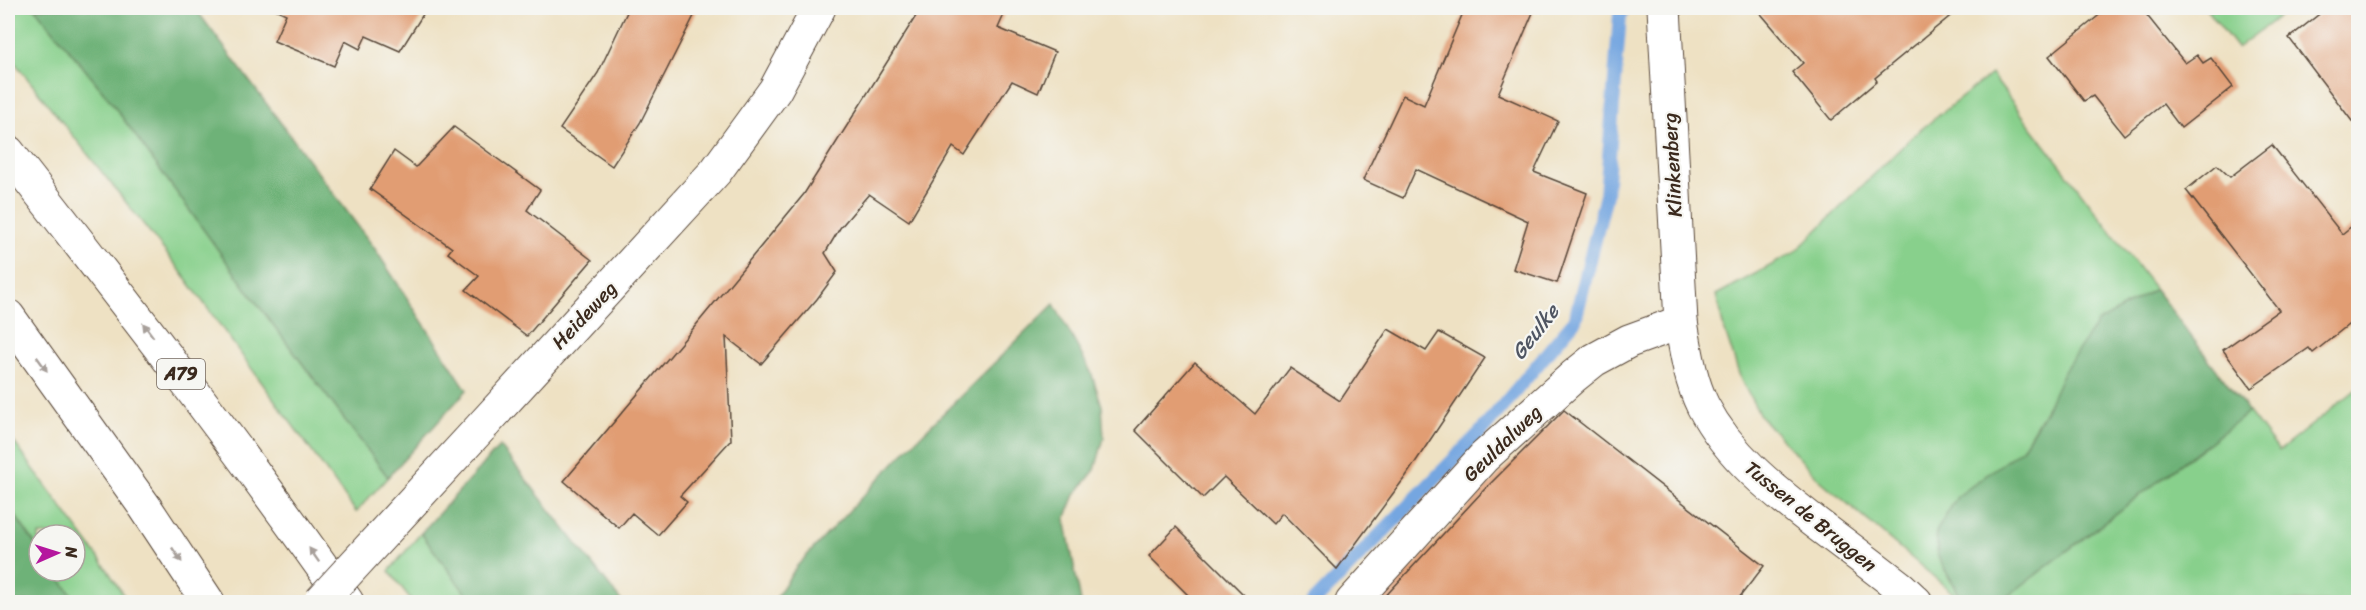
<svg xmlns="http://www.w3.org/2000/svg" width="2366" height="610" font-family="Sriracha,sans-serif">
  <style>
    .green { fill: #88d08c; stroke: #627d55; stroke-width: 1.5 }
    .forest { fill: #6eb278; stroke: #546e4b; stroke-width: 1.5 }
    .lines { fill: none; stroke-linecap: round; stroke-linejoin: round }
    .stream { stroke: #75a6e0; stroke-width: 14 }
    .building { fill: #e19d73 }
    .street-casing { stroke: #564537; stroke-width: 35 }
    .secondary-casing { stroke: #564537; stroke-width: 35 }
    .highway-casing { stroke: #564537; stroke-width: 35 }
    .street { stroke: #fff; stroke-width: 33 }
    .secondary { stroke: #fff; stroke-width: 33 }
    .highway { stroke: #fff; stroke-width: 33 }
    .street-bridge-casing { stroke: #564537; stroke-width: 35; stroke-linecap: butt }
    .street-bridge { stroke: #fff; stroke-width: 33 }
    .oneway { fill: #a79f9a }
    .labels { text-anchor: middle; stroke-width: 4.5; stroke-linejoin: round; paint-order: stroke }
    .shield { fill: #f6f6f2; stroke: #73675e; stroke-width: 1.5 }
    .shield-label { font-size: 18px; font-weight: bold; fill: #3b2a1e }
    .street-label { font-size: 20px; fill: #3b2a1e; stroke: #f6f6f2 }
    .water-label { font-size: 21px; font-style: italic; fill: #4f5562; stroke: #f6f6f2 }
  </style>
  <rect width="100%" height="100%" fill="#f6f6f2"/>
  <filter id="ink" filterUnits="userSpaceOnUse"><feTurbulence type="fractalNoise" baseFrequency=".0167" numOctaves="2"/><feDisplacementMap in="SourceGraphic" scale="12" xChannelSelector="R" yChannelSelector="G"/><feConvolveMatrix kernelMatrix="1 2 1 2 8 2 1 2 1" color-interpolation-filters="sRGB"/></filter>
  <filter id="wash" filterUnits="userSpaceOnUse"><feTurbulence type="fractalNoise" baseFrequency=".008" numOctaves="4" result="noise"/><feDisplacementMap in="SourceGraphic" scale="24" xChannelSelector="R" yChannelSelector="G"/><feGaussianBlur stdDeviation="1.35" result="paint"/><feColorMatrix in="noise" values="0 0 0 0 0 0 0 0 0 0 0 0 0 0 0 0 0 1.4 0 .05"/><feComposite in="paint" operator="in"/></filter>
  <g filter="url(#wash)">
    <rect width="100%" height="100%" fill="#eee1c3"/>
    <g class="green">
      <path d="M 8,8 L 35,8 L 106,95 L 253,298 L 388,477 L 356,512 L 179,269 L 8,54 Z"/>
      <path d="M 2206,8 L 2290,8 L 2237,48 Z"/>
      <path d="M 1991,74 L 2155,289 L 2097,323 L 2022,449 L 1957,497 L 1936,532 L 1938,557 L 1961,600 L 1821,481 L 1761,417 L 1741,380 L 1723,325 L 1716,295 L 1794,253 L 1914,135 Z"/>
      <path d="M 2358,388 L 2358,602 L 2000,602 L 2249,412 L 2279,451 Z"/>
      <path d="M 8,434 L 107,569 L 128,602 L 77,602 L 54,571 L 75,571 L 75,535 L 39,535 L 39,550 L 8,505 Z"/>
      <path d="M 421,533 L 472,602 L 413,602 L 389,571 Z"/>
    </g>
    <g class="forest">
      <path d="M 35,8 L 195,8 L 375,249 L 467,390 L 388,477 L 253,298 L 106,95 Z"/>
      <path d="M 2155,289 L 2249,412 L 2000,602 L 1964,602 L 1938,557 L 1936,532 L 1957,497 L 2022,449 L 2045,412 L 2063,372 L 2097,323 Z"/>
      <path d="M 1054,304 L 1091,372 L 1102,406 L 1104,438 L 1095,470 L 1075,495 L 1065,519 L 1081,602 L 773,602 L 797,566 L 908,448 Z"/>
      <path d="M 500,446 L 622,602 L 472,602 L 421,533 Z"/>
      <path d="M 8,505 L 39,550 L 39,571 L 54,571 L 77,602 L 8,602 Z"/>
    </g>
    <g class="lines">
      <path class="stream" d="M 1314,602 L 1480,433 L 1575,320 L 1606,195 L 1620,15 L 1625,8"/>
    </g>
    <g id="blocks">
      <g class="building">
        <path d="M 273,8 L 427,8 L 400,51 L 366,36 L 360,49 L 345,41 L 334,66 L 274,41 L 286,14 Z"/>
        <path d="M 629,8 L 698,8 L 640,123 L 612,166 L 560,129 L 598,73 Z"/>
        <path d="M 921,8 L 1007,8 L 998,28 L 1055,52 L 1038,93 L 1012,81 L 964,155 L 953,147 L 909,221 L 869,194 L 840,228 L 825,253 L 837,272 L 817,299 L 761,364 L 726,337 L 731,440 L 680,496 L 687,502 L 658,535 L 632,513 L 619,528 L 564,481 L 687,336 L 804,194 Z"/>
        <path d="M 1465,8 L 1535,8 L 1498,94 L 1558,121 L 1534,172 L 1587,193 L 1557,283 L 1513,269 L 1528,221 L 1416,169 L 1403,198 L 1363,180 L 1403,95 L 1424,105 Z"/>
        <path d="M 1756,8 L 1960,8 L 1875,78 L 1877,81 L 1831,120 L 1792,72 L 1803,63 Z"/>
        <path d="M 2108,8 L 2141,8 L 2185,63 L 2197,55 L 2203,63 L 2211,58 L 2233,87 L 2181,128 L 2163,104 L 2124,135 L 2093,96 L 2084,101 L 2049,56 Z"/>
        <path d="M 2327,8 L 2358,8 L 2358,129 L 2289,38 Z"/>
        <path d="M 454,127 L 540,190 L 527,210 L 592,260 L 527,336 L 466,290 L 479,276 L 448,253 L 452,248 L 370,189 L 394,151 L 416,167 Z"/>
        <path d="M 2272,145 L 2342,234 L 2358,221 L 2358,317 L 2313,353 L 2309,348 L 2251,388 L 2223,350 L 2279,310 L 2186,190 L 2217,165 L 2230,177 Z"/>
        <path d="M 1388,329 L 1426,351 L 1439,332 L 1485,358 L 1406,476 L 1337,569 L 1282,513 L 1273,524 L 1224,477 L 1203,498 L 1135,430 L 1195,362 L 1255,414 L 1290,368 L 1340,401 Z"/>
        <path d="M 1564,410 L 1764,566 L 1735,603 L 1379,603 L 1483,491 Z"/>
        <path d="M 1176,527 L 1252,603 L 1196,603 L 1149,556 Z"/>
      </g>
    </g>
  </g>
  <g filter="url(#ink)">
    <use href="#blocks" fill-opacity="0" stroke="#564537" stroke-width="1.5"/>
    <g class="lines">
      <defs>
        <g id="street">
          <path d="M 484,424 L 716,171 L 775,90 L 819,8"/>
          <path d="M 1352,602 L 1484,457 L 1574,376 L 1594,360 L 1629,341 L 1681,322"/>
        </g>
        <path id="secondary" d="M 1664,8 L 1681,322 C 1686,351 1690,380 1703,406 C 1729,456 1773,490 1817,524 C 1845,545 1873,566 1901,588 L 1916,602"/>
        <g id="highway">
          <path d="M 8,152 C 124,300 239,448 347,602"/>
          <path d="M 8,316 L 145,507 L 208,602"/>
        </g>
      </defs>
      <use href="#street" class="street-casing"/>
      <use href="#secondary" class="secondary-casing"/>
      <use href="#highway" class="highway-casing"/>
      <use href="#street" class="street"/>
      <use href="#secondary" class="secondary"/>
      <use href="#highway" class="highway"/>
      <defs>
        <path id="street-bridge" d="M 320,602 L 484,424"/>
      </defs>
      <use href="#street-bridge" class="street-bridge-casing"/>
      <use href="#street-bridge" class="street-bridge"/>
    </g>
    <defs><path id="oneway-solid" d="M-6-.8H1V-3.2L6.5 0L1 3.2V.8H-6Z" transform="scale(1.5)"/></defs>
    <g class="oneway">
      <use href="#oneway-solid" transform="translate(148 330) rotate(-127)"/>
      <use href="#oneway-solid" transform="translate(42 364) rotate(54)"/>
      <use href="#oneway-solid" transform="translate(177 555) rotate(56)"/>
      <use href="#oneway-solid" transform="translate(314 555) rotate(-125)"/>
    </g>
  </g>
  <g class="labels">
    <rect class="shield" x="157" y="359" width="48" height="30" rx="4.5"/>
    <g class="shield-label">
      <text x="181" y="380">A79</text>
    </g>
    <g class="street-label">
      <text transform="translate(1672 165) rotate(-93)" y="7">Klinkenberg</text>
      <text transform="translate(584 315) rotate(-47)" y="7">Heideweg</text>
      <text transform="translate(1502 443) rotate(-44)" y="7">Geuldalweg</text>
      <text transform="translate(1811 516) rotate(39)" y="7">Tussen de Bruggen</text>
    </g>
    <g class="water-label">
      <text transform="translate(1535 332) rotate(-52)" y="7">Geulke</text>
    </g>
  </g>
  <rect width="2366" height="610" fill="none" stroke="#f6f6f2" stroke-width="30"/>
  <g transform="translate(57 553) rotate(87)"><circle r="28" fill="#f6f6f2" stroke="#aba49d" stroke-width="1.5"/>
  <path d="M0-4.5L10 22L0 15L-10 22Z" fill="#b5179e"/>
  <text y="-9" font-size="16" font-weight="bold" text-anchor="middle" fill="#3b2a1e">N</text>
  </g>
</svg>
